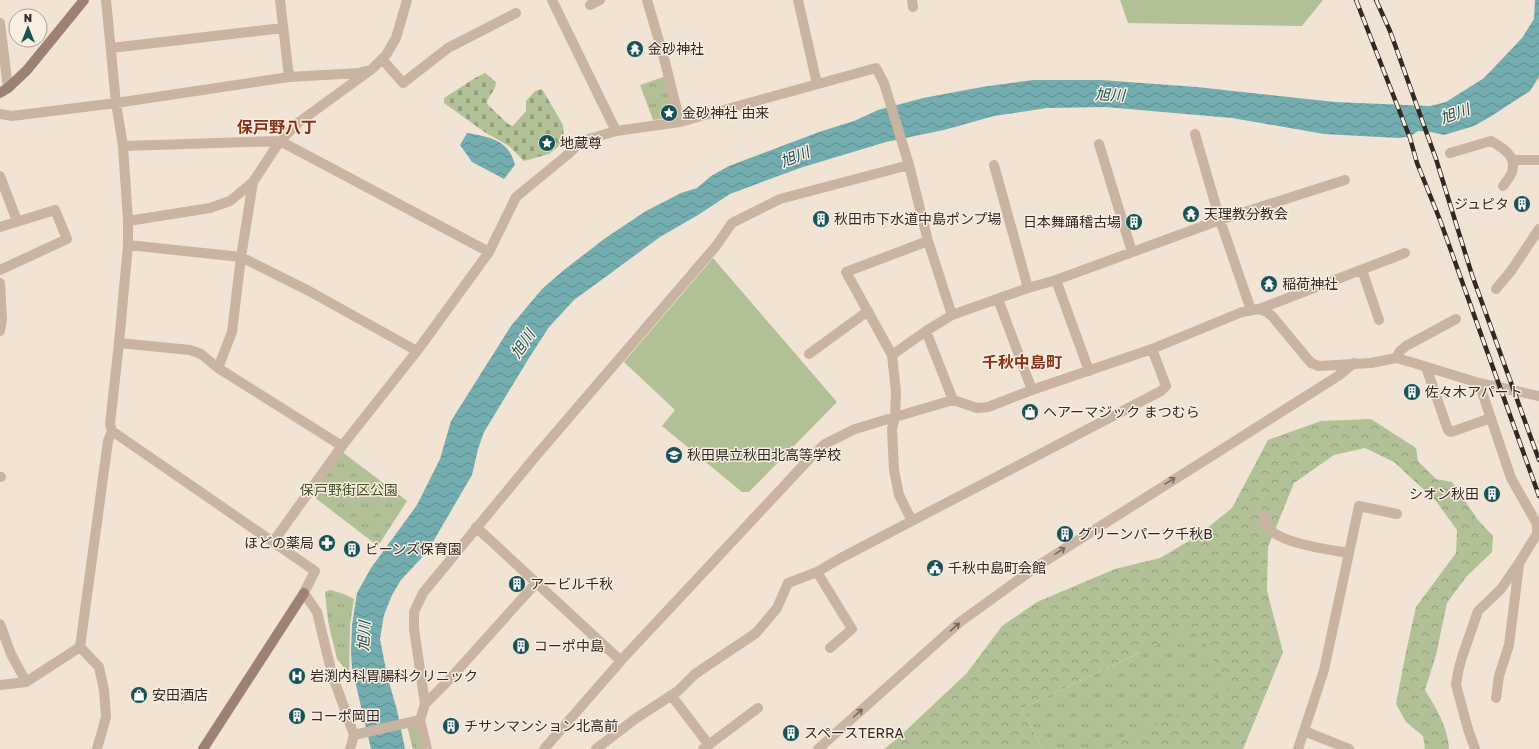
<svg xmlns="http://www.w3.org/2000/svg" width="1539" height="749" viewBox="0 0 1539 749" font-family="'Golos Text','Noto Sans JP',sans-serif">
<defs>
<pattern id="forest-crowns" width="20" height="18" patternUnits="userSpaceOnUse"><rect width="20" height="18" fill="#b2c095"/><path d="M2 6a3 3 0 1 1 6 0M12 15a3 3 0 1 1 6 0" fill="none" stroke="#919c79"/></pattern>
<pattern id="cemetery-stones" width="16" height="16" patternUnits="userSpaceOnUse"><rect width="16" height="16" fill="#b2c095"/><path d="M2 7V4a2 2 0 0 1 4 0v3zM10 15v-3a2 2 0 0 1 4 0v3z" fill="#919c79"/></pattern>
<pattern id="park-tufts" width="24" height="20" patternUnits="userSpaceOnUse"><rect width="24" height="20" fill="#b2c095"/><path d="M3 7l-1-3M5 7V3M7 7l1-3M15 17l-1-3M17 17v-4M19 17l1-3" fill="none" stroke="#919c79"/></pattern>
<pattern id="water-waves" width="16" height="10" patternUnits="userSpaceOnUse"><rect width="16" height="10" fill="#73adaf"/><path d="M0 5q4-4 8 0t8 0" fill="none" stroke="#5f8d8e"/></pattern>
</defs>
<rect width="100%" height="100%" fill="#f1e4d5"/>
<path fill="#b2c095" d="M1120,0H1323L1302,26L1128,23Z
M713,258L837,402L749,492H742L662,426L675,410L624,362Z"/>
<path fill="url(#forest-crowns)" d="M1371,419L1416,448L1418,461L1436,479L1452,482L1478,520L1493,536L1492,552L1466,577L1447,603L1436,655L1425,690C1436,708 1448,727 1449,749H1425L1423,736L1406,722L1396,704L1406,652L1416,607L1456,553L1457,530L1436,501L1394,462L1365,448L1334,455L1294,483L1268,547L1267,591L1283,652L1243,749H1106L1170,717L1139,653L1022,708L1042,749H884L899,737L967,673L1002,626L1037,602L1115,569L1160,558L1196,537L1232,508L1268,440L1321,421Z"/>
<path fill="url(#cemetery-stones)" d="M485,73L496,82C496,92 487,95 487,104L508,124L513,126L526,111V101L535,91L542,89L563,125L564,142L549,154L524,161L509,146L486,133L444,103V98L475,78Z"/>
<path fill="url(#park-tufts)" d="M666,76L676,113L673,117L653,120L640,85Z
M341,451L407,501L378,546L310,494Z
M330,590L344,594L354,599L350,625L349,673L337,659L328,621L325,592Z
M1197,626L1228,690L1106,749H1042L1022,708Z
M417,723L424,749H413L407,726Z"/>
<path fill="url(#water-waves)" d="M1535,0H1539V77L1530,91L1490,117L1474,126L1444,135L1431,132L1418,131L1411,136L1399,138L1324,134L1232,118L1105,107L1047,108L994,116L944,130L886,142L800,168L730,194L698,215L660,237L574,300L549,327L529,358L484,432L478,449L472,475L427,552L401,580L392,595L384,615L380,639L387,675L397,710L405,749H371L352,668L351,652L352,625L357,593L371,568L417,505L440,459L451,421L511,326L542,289L564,270L604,239L646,211L681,193L697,188L711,176L729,166L819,132L854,121L878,110L923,98L982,87L1033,80H1101L1197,87L1335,102L1430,106L1446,102L1484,78L1522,38L1534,19Z
M467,133C490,137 509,140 515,165L504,179L472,162L460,145Z"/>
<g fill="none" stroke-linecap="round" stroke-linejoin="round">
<path stroke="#c9b3a1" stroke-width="10" d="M106,0L116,103L123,146L128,221V245L119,343L110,424L112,431L315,571L304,593L317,612L332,674L354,735L420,720L427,749
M280,0L289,77
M552,0L616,131
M647,0L664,58L680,122
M798,0L817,84
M912,0L913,7
M590,5L600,0
M0,23L8,88
M111,48L283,28
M382,59L403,83L448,48L516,13
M0,114L12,116L116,103L289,77L359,73L366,71
M1195,134L1220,220L1251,310
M1099,144L1132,252
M123,146L280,141L489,252
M1450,153L1491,141C1503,148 1517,156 1512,172C1510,177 1506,182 1503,186
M1512,160H1539
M994,165L1028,288
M0,176L17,221
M128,221L210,208L230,201L253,182
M0,227L55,210L67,239L0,270
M128,245L241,257L309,291L417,351
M1362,270L1379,320
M1056,280L1089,371
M0,283L2,319L0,331
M1496,289L1511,271L1539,229
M998,299L1032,390
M1259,309L1405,253
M926,331L953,400
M119,343L190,350L201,354L218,368L342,446
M809,354L868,311
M892,355L846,272L928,241
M1396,358L1400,351L1406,346L1456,319
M1426,367L1448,430L1451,432L1491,418
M218,368L232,332L241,257L253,182L280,141L299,122L372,69L386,55L396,38L407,0
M0,477H1
M1265,516C1265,519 1265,523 1267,526C1276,543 1330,550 1349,553
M912,521L899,495L894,470L892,429L895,417L896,392L892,355L926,331L952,315L1028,288L1056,280L1220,220L1345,180
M476,527L621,661
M273,542L342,446L417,351L489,252L516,197L566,156L582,141L616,131L680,122L876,68L884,83L909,165L928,241L952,315
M817,572L852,629L830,648
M0,624L11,654L26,682
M0,685L26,682L80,647
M671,695L709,745
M1496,698L1499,676L1509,645L1519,565
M425,704L447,682L536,583
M420,720L425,704L414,629V612L423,593L535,457L716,246L732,223L780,199L909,165
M1304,731L1349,749
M97,749L106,717L104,690L99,667L80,647L108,441L112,431
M350,749L354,735
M544,749L626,655L812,456L825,444L855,429L895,417L953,400L977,408L988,407L1032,390L1152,349L1242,312L1259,309L1267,312L1272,316L1311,363L1319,366L1371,363L1396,358L1414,363L1479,383L1539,396
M596,749L635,719L678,691L695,674L756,633L777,608L788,583L817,572L839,559L1161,391L1166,386L1152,349
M703,749L758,708
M818,749L960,622L1039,565L1338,376L1354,363
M1298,749L1324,670L1359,506L1397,514
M1475,749L1468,729L1456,685L1458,672L1462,657L1478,611L1501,589L1519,563L1537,534V524L1511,478L1479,383"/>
<path stroke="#9d8273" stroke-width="10" d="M0,93L8,88L27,70L84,0
M203,749L304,593"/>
<g stroke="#332924" stroke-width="4.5">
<path id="rail" d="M1356,0L1410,138L1417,163L1440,220L1539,496
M1376,0L1390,31L1436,159L1472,275L1539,460"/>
</g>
<use href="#rail" stroke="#f9eee1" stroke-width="3" stroke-dasharray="9" stroke-linecap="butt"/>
</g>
<defs><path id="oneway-shaft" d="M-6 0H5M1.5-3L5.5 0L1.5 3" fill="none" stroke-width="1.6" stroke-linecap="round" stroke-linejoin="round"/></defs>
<g stroke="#76675c">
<use href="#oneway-shaft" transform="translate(1170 481) rotate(-32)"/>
<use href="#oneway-shaft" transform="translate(1060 551) rotate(-32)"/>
<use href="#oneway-shaft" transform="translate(955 627) rotate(-41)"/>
<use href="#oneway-shaft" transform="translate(858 713) rotate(-42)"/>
</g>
<defs>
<g id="temple-disc" transform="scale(0.9)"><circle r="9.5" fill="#195256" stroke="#f9eee1"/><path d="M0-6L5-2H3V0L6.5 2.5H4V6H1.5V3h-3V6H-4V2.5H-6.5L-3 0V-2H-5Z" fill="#fff"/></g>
<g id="sight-disc" transform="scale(0.9)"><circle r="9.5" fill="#195256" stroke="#f9eee1"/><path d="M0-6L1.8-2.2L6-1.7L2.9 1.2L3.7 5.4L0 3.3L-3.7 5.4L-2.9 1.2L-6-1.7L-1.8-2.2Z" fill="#fff"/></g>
<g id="building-disc" transform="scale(0.9)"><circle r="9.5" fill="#195256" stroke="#f9eee1"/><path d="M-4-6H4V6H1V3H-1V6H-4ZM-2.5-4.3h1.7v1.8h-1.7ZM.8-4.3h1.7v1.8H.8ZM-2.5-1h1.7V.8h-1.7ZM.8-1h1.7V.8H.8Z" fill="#fff"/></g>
<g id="shop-disc" transform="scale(0.9)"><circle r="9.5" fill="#195256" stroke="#f9eee1"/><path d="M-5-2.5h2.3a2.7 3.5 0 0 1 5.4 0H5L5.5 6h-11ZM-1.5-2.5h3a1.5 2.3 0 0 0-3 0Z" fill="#fff"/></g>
<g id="school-disc" transform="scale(0.9)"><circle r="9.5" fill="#195256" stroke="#f9eee1"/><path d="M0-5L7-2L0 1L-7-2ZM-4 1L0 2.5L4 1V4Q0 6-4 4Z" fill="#fff"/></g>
<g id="pharmacy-disc" transform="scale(0.9)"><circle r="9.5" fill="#195256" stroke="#f9eee1"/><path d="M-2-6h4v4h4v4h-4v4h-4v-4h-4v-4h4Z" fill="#fff"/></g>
<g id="civic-disc" transform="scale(0.9)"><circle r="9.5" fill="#195256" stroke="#f9eee1"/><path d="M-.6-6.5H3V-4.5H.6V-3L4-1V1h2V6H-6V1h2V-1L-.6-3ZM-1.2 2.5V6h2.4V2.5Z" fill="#fff"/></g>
<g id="hospital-disc" transform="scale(0.9)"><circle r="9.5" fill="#195256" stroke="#f9eee1"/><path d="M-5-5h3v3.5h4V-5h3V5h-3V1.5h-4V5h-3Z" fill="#fff"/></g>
</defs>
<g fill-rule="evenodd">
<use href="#temple-disc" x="635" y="49"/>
<use href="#sight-disc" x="669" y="113"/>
<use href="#sight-disc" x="547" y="143"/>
<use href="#building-disc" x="1522" y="204"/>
<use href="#temple-disc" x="1191" y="214"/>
<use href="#building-disc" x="821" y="219"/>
<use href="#building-disc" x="1134" y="222"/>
<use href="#temple-disc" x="1269" y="284"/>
<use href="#building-disc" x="1412" y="392"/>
<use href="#shop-disc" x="1030" y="412"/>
<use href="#school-disc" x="674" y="455"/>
<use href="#building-disc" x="1492" y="494"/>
<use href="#building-disc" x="1065" y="534"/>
<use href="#pharmacy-disc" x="327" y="543"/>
<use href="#building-disc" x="352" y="549"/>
<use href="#civic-disc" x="935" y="568"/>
<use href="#building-disc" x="517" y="584"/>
<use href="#building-disc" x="521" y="646"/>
<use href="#hospital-disc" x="297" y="676"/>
<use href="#shop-disc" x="139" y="695"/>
<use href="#building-disc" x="297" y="716"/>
<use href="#building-disc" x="451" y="726"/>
<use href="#building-disc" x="791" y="733"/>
</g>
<g text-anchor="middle" stroke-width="3" stroke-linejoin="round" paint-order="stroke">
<g font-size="14" fill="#332924" stroke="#f9eee1" text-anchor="start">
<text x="648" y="54">金砂神社</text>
<text x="682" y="118">金砂神社 由来</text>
<text x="560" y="148">地蔵尊</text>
<text x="1509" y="209" text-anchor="end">ジュピタ</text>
<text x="1204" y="219">天理教分教会</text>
<text x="834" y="224">秋田市下水道中島ポンプ場</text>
<text x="1121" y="227" text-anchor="end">日本舞踊稽古場</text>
<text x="1282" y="289">稲荷神社</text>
<text x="1425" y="397">佐々木アパート</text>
<text x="1043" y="417">ヘアーマジック まつむら</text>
<text x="687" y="460">秋田県立秋田北高等学校</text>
<text x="1479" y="499" text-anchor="end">シオン秋田</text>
<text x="1078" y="539">グリーンパーク千秋B</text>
<text x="314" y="548" text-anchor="end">ほどの薬局</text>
<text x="365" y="554">ビーンズ保育園</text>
<text x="948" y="573">千秋中島町会館</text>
<text x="530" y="589">アービル千秋</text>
<text x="534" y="651">コーポ中島</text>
<text x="310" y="681">岩渕内科胃腸科クリニック</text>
<text x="152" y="700">安田酒店</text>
<text x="310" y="721">コーポ岡田</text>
<text x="464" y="731">チサンマンション北高前</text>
<text x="804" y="738">スペースTERRA</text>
</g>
<g font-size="14" fill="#435227" stroke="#f9eee1">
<text x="349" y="495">保戸野街区公園</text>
</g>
<g font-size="15" font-style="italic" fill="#195256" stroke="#f9eee1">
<text transform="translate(1110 95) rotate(2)" y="5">旭川</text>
<text transform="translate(1455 114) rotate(-20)" y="5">旭川</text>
<text transform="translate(795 157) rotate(-22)" y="5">旭川</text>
<text transform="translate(523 344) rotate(-55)" y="5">旭川</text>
<text transform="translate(364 636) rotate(-87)" y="5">旭川</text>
</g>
<g font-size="16" font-weight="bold" fill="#85331b" stroke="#f9eee1">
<text x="277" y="133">保戸野八丁</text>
<text x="1022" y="368">千秋中島町</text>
</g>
</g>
<g transform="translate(28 28)"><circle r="19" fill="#f9eee1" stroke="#aa9f95"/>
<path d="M0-3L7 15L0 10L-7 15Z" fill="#195256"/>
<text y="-6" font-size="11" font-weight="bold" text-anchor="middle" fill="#332924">N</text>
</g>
</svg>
